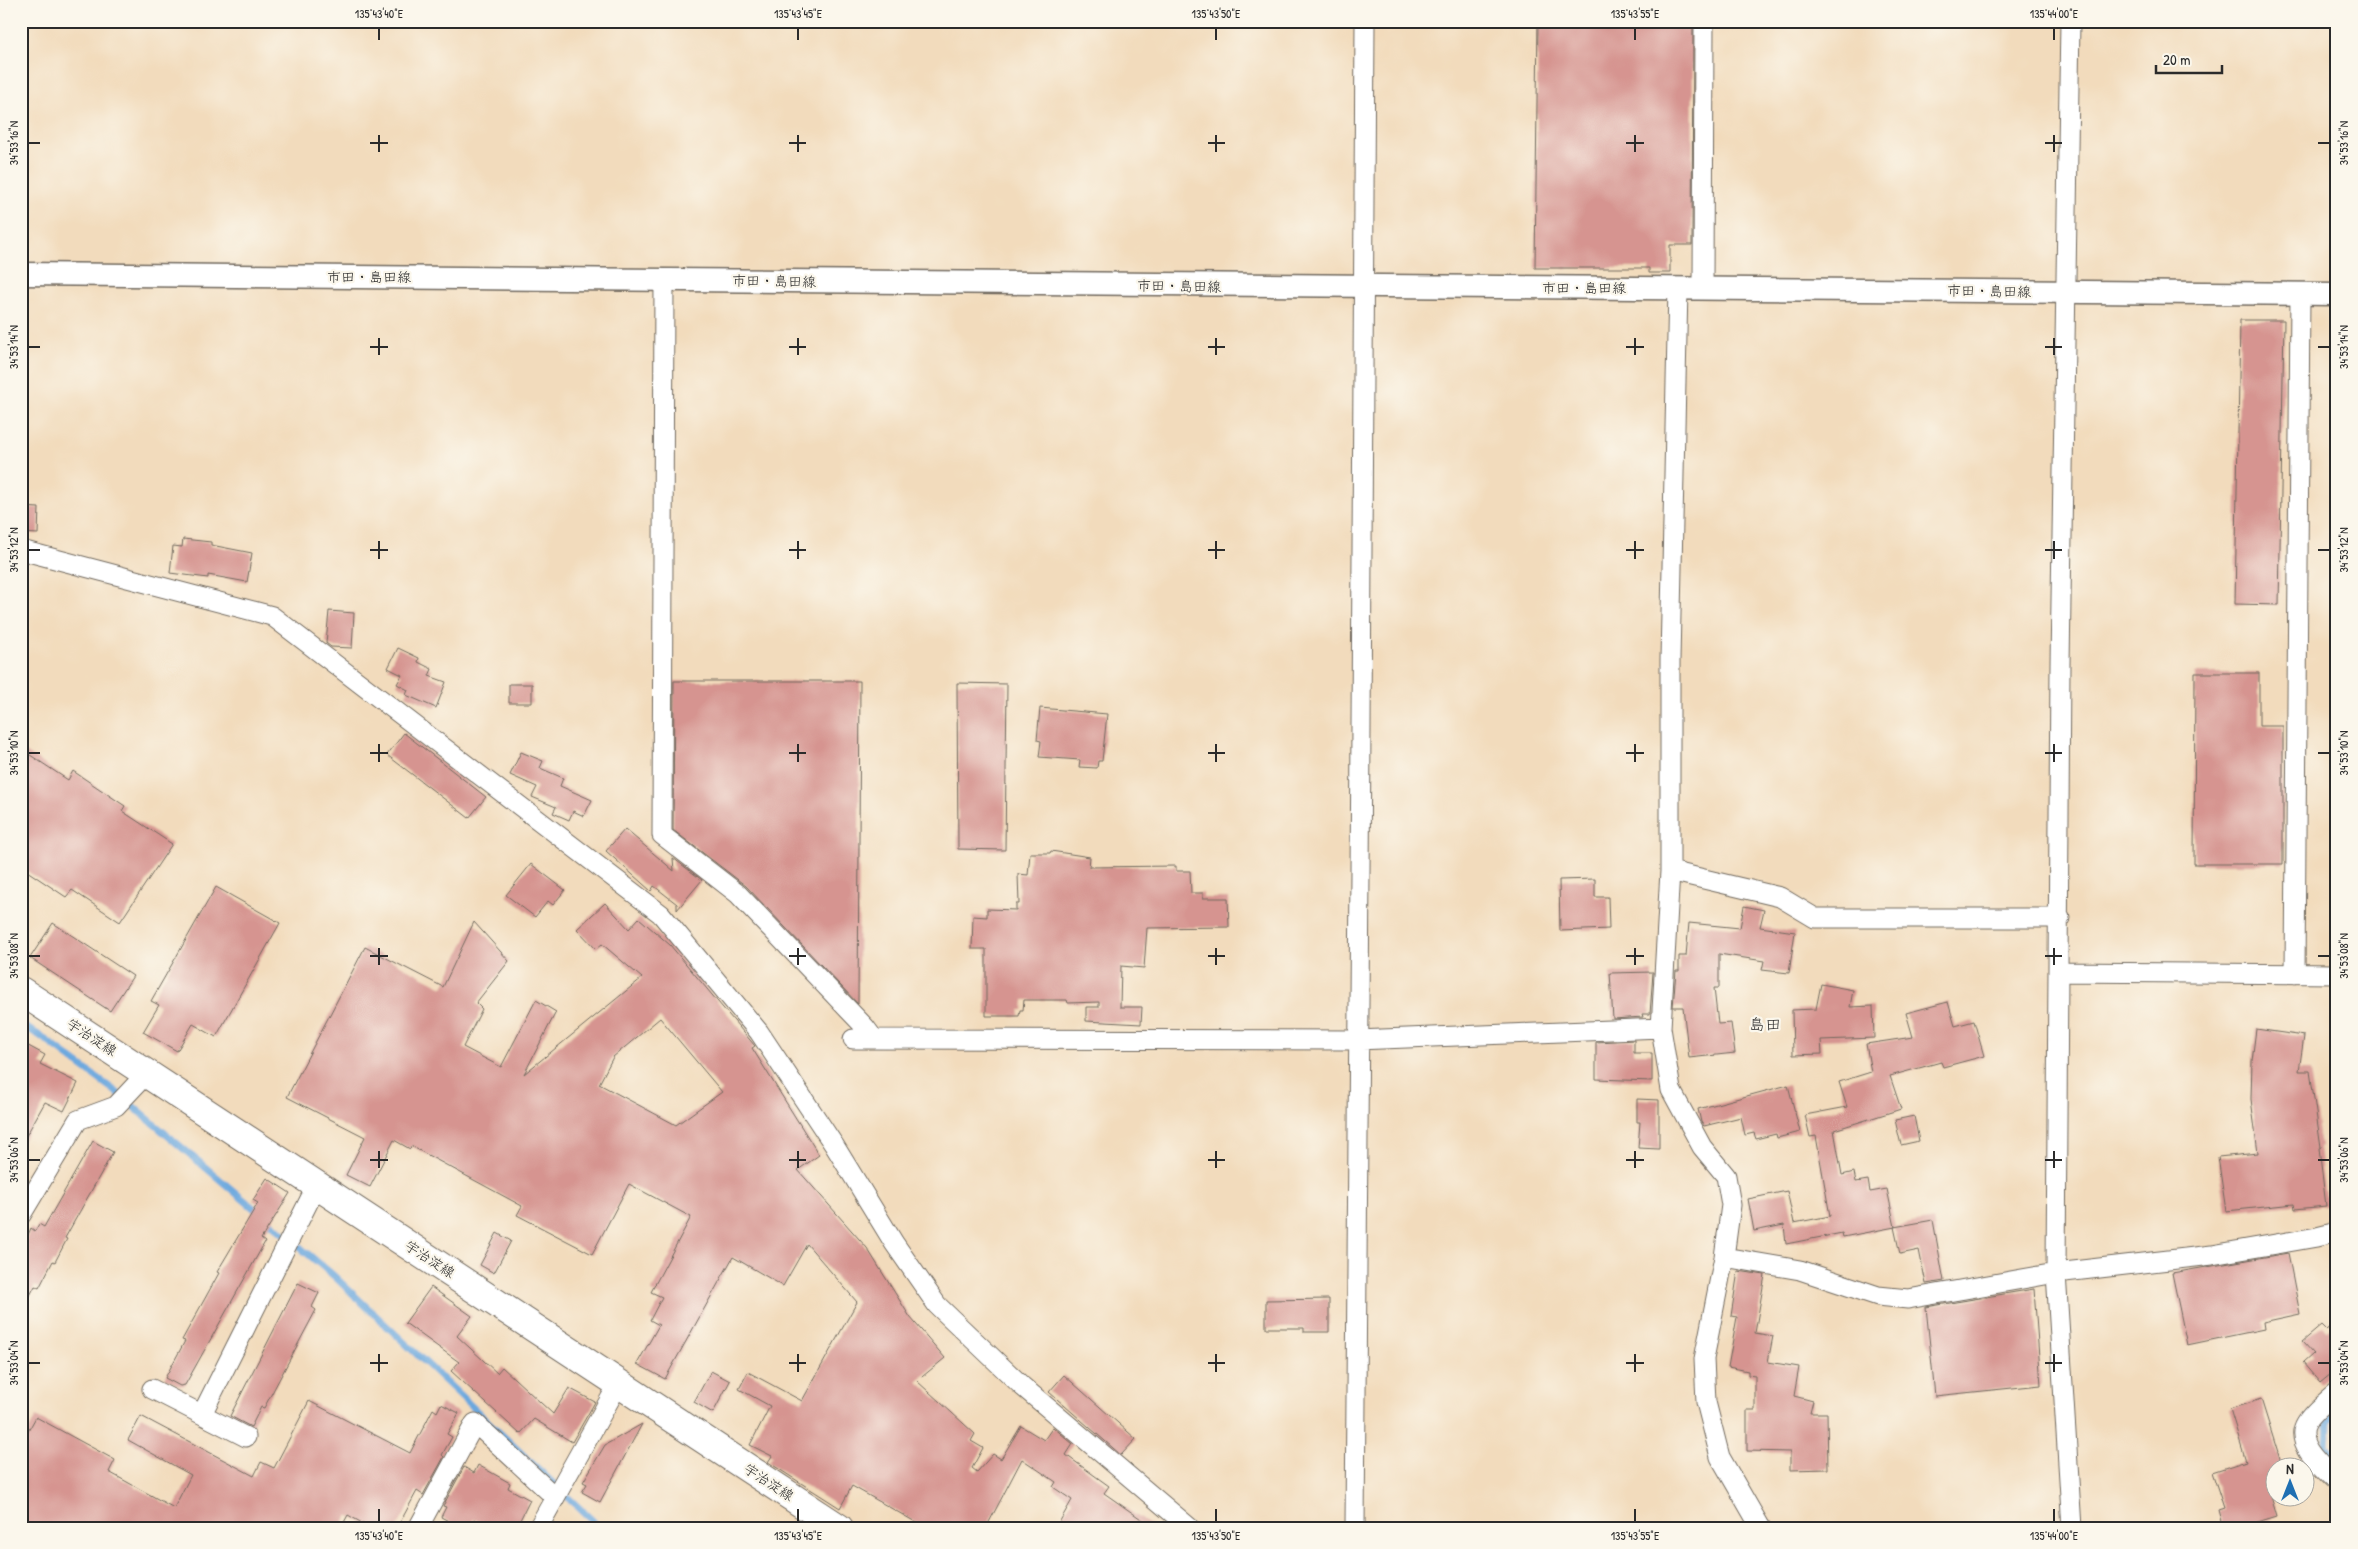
<svg xmlns="http://www.w3.org/2000/svg" width="2358" height="1549" viewBox="0 0 2358 1549" font-family="'Patrick Hand','Klee One',sans-serif">
<rect width="100%" height="100%" fill="#fbf7ec"/>
<filter id="ink" filterUnits="userSpaceOnUse"><feTurbulence type="fractalNoise" baseFrequency=".02" numOctaves="2"/><feDisplacementMap in="SourceGraphic" scale="10" xChannelSelector="R" yChannelSelector="G"/><feConvolveMatrix kernelMatrix="1 2 1 2 8 2 1 2 1" color-interpolation-filters="sRGB"/></filter>
<filter id="wash" filterUnits="userSpaceOnUse"><feTurbulence type="fractalNoise" baseFrequency=".0096" numOctaves="4" result="noise"/><feDisplacementMap in="SourceGraphic" scale="20" xChannelSelector="R" yChannelSelector="G"/><feGaussianBlur stdDeviation="1.12" result="paint"/><feColorMatrix in="noise" values="0 0 0 0 0 0 0 0 0 0 0 0 0 0 0 0 0 1.4 0 .05"/><feComposite in="paint" operator="in"/></filter>
<g filter="url(#wash)">
<rect width="100%" height="100%" fill="#f2dbbc"/>
<g fill="none" stroke-linecap="round" stroke-linejoin="round">
<path stroke="#6ca8de" stroke-width="7" d="M21,1025L39,1035L115,1091L334,1276L593,1521L597,1528
M2337,1414L2328,1423L2327,1446L2337,1456"/>
</g>
<g id="blocks">
<path fill="#d69490" fill-rule="evenodd" d="M1538,21H1693L1692,245H1670V273H1649V268H1535Z
M2240,320H2284L2279,605L2235,604Z
M21,507L39,508L38,534L21,533Z
M183,539L211,542V545L252,553L247,582L208,575V578L170,573L173,546L182,547Z
M329,611L354,613L352,648L331,647L326,643Z
M398,648L419,658L418,662L432,669L429,676L446,682L436,708L406,695L408,690L397,684L402,675L388,668Z
M2195,673H2259V726H2283V864H2194Z
M674,681H860L858,1004L746,886L673,830Z
M957,683L1007,684L1005,850L958,849Z
M509,684H532V703H509Z
M1040,708L1107,714L1102,761H1098L1097,768L1079,767L1080,760L1039,757L1041,741L1037,740Z
M404,733L486,797L469,818L387,755Z
M21,749L68,780L73,771L125,806L122,811L172,844L120,922L72,890L66,897L21,867Z
M521,752L543,761L540,768L563,778L560,786L592,800L584,816L573,811L569,820L553,813L556,807L532,797L537,787L510,775Z
M625,829L674,871L673,858L702,880L677,910V904L654,886L651,891L606,851Z
M1051,851L1090,857L1089,867L1176,866V871H1190L1191,893H1203V898H1228L1229,927L1147,928L1144,968L1121,966L1120,1007H1142L1141,1024L1086,1021V1007H1099V1002L1068,1003L1067,1000H1024L1023,1010H1020L1019,1016H986V949H972L973,916L987,917V909L1016,910V904H1019L1018,874L1028,875L1030,853H1050Z
M531,864L565,890L553,905L548,901L535,917L506,895Z
M1595,879V897H1608L1609,929L1560,931L1559,880Z
M216,887L280,923L216,1037L193,1024L177,1051L143,1032L159,1005L151,1001Z
M605,903L629,929L639,918L670,945L755,1046L752,1048L819,1155L798,1170L867,1248L910,1317L945,1358L917,1381L975,1434L971,1441L983,1448L972,1468L977,1472L993,1454L1001,1459L1021,1426L1044,1440L1053,1427L1073,1444L1066,1455L1109,1486L1104,1493L1154,1528H1056L1072,1500L1053,1487L1056,1482L1022,1459L986,1528H926L852,1486L840,1508L768,1462L772,1456L750,1445L770,1406L739,1389L748,1372L802,1401L857,1302L807,1244L783,1286L733,1257L665,1379L637,1364L659,1325L650,1320L662,1297L651,1292L691,1217L629,1184L592,1254L517,1215L522,1206L411,1146L410,1149L394,1140L370,1187L346,1175L365,1137L287,1097L365,947L443,987L474,922L509,961L476,1003L482,1009L463,1047L501,1067L536,1000L556,1012L524,1074L642,978L602,944L596,949L577,929ZM660,1018L722,1092L676,1125L599,1084L613,1057Z
M1744,906L1764,910L1760,927L1795,932L1789,973L1762,970L1764,961L1719,954V988H1714L1718,1024L1731,1023L1735,1053L1689,1058L1683,1007H1673L1676,971H1679V956H1686L1689,923L1740,928Z
M53,923L133,976L110,1011L30,958Z
M1653,972L1650,1014H1642L1643,1017L1613,1019L1610,973Z
M1821,984L1853,990L1850,1007L1873,1006L1874,1038L1821,1040L1822,1054L1793,1055L1792,1010L1816,1009Z
M1948,1002L1955,1026L1974,1021L1984,1056L1943,1067L1941,1062L1890,1076L1901,1109L1834,1130L1842,1175L1854,1172L1856,1182L1868,1180L1870,1192L1887,1189L1895,1227L1843,1237L1842,1233L1786,1244L1784,1225L1754,1231L1748,1199L1787,1191L1794,1223L1830,1216L1816,1136L1810,1137L1805,1115L1847,1107L1839,1082L1871,1072L1866,1044L1913,1037L1906,1013Z
M2256,1029L2304,1036L2299,1071H2310L2321,1147L2319,1148L2326,1206L2295,1209L2294,1204L2226,1211L2218,1157L2258,1153L2251,1099L2252,1061Z
M1634,1040V1053H1652V1081L1596,1079V1042Z
M21,1042L45,1055L40,1064L78,1083L64,1111L45,1102L21,1145Z
M1788,1085L1800,1132L1777,1138L1776,1134L1756,1139L1754,1133L1745,1135L1741,1117L1704,1126L1701,1122L1698,1109Z
M1637,1099L1659,1100V1149L1638,1148L1640,1122H1637Z
M1914,1116L1919,1141L1901,1145L1895,1120Z
M93,1141L113,1152L65,1238L67,1239L55,1262L53,1261L39,1288L35,1286L21,1312L22,1248L31,1228L35,1231L39,1224L44,1227Z
M267,1178L290,1193L261,1239L265,1242L185,1385L180,1386L165,1378L185,1341L182,1340L219,1273L217,1272L258,1203L253,1200Z
M1933,1220L1944,1281L1926,1284L1919,1250L1900,1254L1894,1227Z
M497,1233L511,1241L494,1273L480,1265Z
M2288,1253L2300,1314L2263,1322L2264,1329L2187,1345L2172,1273Z
M1738,1271L1765,1275L1755,1333L1773,1336L1768,1362L1799,1367L1794,1396L1813,1401L1810,1413H1827L1828,1469L1790,1470V1452L1747,1451V1410H1755V1376L1748,1375V1371L1728,1367L1737,1317L1731,1316Z
M298,1283L319,1293L312,1307L316,1310L264,1408L261,1407L251,1427L230,1416Z
M431,1287L472,1316L457,1336L497,1373L502,1367L553,1414L569,1388L595,1402L572,1442L534,1419L520,1434L451,1371L459,1362L405,1323Z
M2034,1289L2041,1385L1935,1396L1926,1307Z
M1329,1299V1332H1304V1328H1266V1300Z
M2337,1322V1369L2320,1383L2303,1363L2313,1354L2302,1342L2322,1325L2327,1330Z
M711,1371L730,1381L713,1413L694,1402Z
M1064,1375L1136,1439L1121,1455L1049,1392Z
M2261,1399L2282,1466H2276V1490L2270,1492L2277,1516L2238,1528H2223L2218,1510L2224,1508L2212,1472L2246,1461L2230,1409Z
M309,1401L410,1453L433,1409L437,1412L441,1404L459,1413L447,1434L452,1437L442,1455L444,1457L423,1495L417,1491L397,1528H371L348,1515L341,1528H21V1444L36,1417L115,1460L109,1472L174,1508L191,1475L128,1440L141,1416L254,1476L261,1462L274,1468Z
M642,1424L600,1502L582,1492L587,1484L583,1482L605,1445Z
M478,1465L510,1483L508,1488L530,1500L516,1528H490L474,1519L469,1528H450L452,1523L441,1517L446,1507L443,1506L464,1467L474,1473Z"/>
</g>
</g>
<g filter="url(#ink)">
<use href="#blocks" fill-opacity="0" stroke="#71695e" stroke-width="1"/>
<g fill="none" stroke-linecap="round" stroke-linejoin="round">
<g stroke="#71695e" stroke-width="21">
<path id="minor" d="M2070,21L2060,664L2056,1273L2072,1528
M664,279L662,835L738,894L865,1027L874,1039
M1678,288L1670,660V871L1661,1028L1671,1090L1702,1147L1726,1176L1731,1205L1724,1257L1704,1359L1706,1402L1720,1457L1761,1528
M1703,288L1704,21
M21,550L272,616L661,914L759,1032L834,1145L894,1243L937,1305L1022,1386L1190,1528
M1670,871L1780,897L1815,918H2060
M2059,972L2337,974
M2295,974L2300,294
M853,1039L1357,1040L1661,1028
M21,1215L78,1120L116,1106L147,1073
M1724,1257L1800,1270L1878,1296L1908,1299L2056,1273L2212,1255L2317,1237L2337,1232
M152,1389L246,1437
M2337,1392C2327,1401 2313,1411 2306,1423C2293,1444 2324,1468 2337,1481
M202,1414L317,1185
M418,1528L475,1423L555,1497
M538,1528L619,1383
M1355,1528C1357,1026 1365,523 1365,21"/>
</g>
<g stroke="#71695e" stroke-width="25">
<path id="tertiary" d="M21,274C793,281 1565,289 2337,294"/>
</g>
<g stroke="#71695e" stroke-width="30">
<path id="primary" d="M21,991L839,1528"/>
</g>
<use href="#minor" stroke="#fff" stroke-width="19"/>
<use href="#tertiary" stroke="#fff" stroke-width="22"/>
<use href="#primary" stroke="#fff" stroke-width="28"/>
</g>
</g>
<path fill="none" stroke="#2b2b2b" stroke-width="2" d="M379,28V40M798,28V40M1216,28V40M1635,28V40M2054,28V40M379,135V152M798,135V152M1216,135V152M1635,135V152M2054,135V152M28,143H40M370,143H388M789,143H806M1208,143H1225M1626,143H1644M2045,143H2062M2318,143H2330M379,338V355M798,338V355M1216,338V355M1635,338V355M2054,338V355M28,347H40M370,347H388M789,347H806M1208,347H1225M1626,347H1644M2045,347H2062M2318,347H2330M379,541V559M798,541V559M1216,541V559M1635,541V559M2054,541V559M28,550H40M370,550H388M789,550H806M1208,550H1225M1626,550H1644M2045,550H2062M2318,550H2330M379,744V762M798,744V762M1216,744V762M1635,744V762M2054,744V762M28,753H40M370,753H388M789,753H806M1208,753H1225M1626,753H1644M2045,753H2062M2318,753H2330M379,948V965M798,948V965M1216,948V965M1635,948V965M2054,948V965M28,956H40M370,956H388M789,956H806M1208,956H1225M1626,956H1644M2045,956H2062M2318,956H2330M379,1151V1168M798,1151V1168M1216,1151V1168M1635,1151V1168M2054,1151V1168M28,1160H40M370,1160H388M789,1160H806M1208,1160H1225M1626,1160H1644M2045,1160H2062M2318,1160H2330M379,1354V1372M798,1354V1372M1216,1354V1372M1635,1354V1372M2054,1354V1372M28,1363H40M370,1363H388M789,1363H806M1208,1363H1225M1626,1363H1644M2045,1363H2062M2318,1363H2330M379,1509V1522M798,1509V1522M1216,1509V1522M1635,1509V1522M2054,1509V1522"/>
<g text-anchor="middle" stroke-width="4.5" stroke-linejoin="round" paint-order="stroke">
<g font-size="14" fill="#2b2b2b" stroke="#fbf7ec">
<text x="369" y="282">市田・島田線</text>
<text transform="translate(774 281) rotate(1)" y="5">市田・島田線</text>
<text transform="translate(1179 286) rotate(1)" y="5">市田・島田線</text>
<text x="1584" y="293">市田・島田線</text>
<text transform="translate(1989 291) rotate(1)" y="5">市田・島田線</text>
<text transform="translate(92 1037) rotate(33)" y="5">宇治淀線</text>
<text transform="translate(430 1259) rotate(33)" y="5">宇治淀線</text>
<text transform="translate(769 1482) rotate(33)" y="5">宇治淀線</text>
</g>
<g font-size="16" fill="#2b2b2b" stroke="#fbf7ec">
<text x="1765" y="1030">島田</text>
</g>
</g>
<rect width="2358" height="1549" fill="none" stroke="#fbf7ec" stroke-width="55"/>
<g transform="translate(2290 1482)"><circle r="24" fill="#fbf7ec" stroke="#a8a59f"/>
<path d="M0-4L9 19L0 12L-9 19Z" fill="#1f6fb2"/>
<text y="-8" font-size="14" font-weight="bold" text-anchor="middle" fill="#2b2b2b">N</text>
</g>
<path d="M2156 65v8h66v-8" fill="none" stroke="#2b2b2b" stroke-width="2.5"/>
<text x="2163" y="65" font-size="15" fill="#2b2b2b" stroke="#fbf7ec" stroke-width="4" paint-order="stroke">20 m</text>
<rect x="28" y="28" width="2302" height="1494" fill="none" stroke="#2b2b2b" stroke-width="2"/>
<g font-size="12" text-anchor="middle" fill="#2b2b2b">
<text x="379" y="18">135°43'40"E</text>
<text x="798" y="18">135°43'45"E</text>
<text x="1216" y="18">135°43'50"E</text>
<text x="1635" y="18">135°43'55"E</text>
<text x="2054" y="18">135°44'00"E</text>
<text transform="translate(14 143) rotate(-90)" y="4">34°53'16"N</text>
<text transform="translate(2344 143) rotate(-90)" y="4">34°53'16"N</text>
<text transform="translate(14 347) rotate(-90)" y="4">34°53'14"N</text>
<text transform="translate(2344 347) rotate(-90)" y="4">34°53'14"N</text>
<text transform="translate(14 550) rotate(-90)" y="4">34°53'12"N</text>
<text transform="translate(2344 550) rotate(-90)" y="4">34°53'12"N</text>
<text transform="translate(14 753) rotate(-90)" y="4">34°53'10"N</text>
<text transform="translate(2344 753) rotate(-90)" y="4">34°53'10"N</text>
<text transform="translate(14 956) rotate(-90)" y="4">34°53'08"N</text>
<text transform="translate(2344 956) rotate(-90)" y="4">34°53'08"N</text>
<text transform="translate(14 1160) rotate(-90)" y="4">34°53'06"N</text>
<text transform="translate(2344 1160) rotate(-90)" y="4">34°53'06"N</text>
<text transform="translate(14 1363) rotate(-90)" y="4">34°53'04"N</text>
<text transform="translate(2344 1363) rotate(-90)" y="4">34°53'04"N</text>
<text x="379" y="1540">135°43'40"E</text>
<text x="798" y="1540">135°43'45"E</text>
<text x="1216" y="1540">135°43'50"E</text>
<text x="1635" y="1540">135°43'55"E</text>
<text x="2054" y="1540">135°44'00"E</text>
</g>
</svg>
